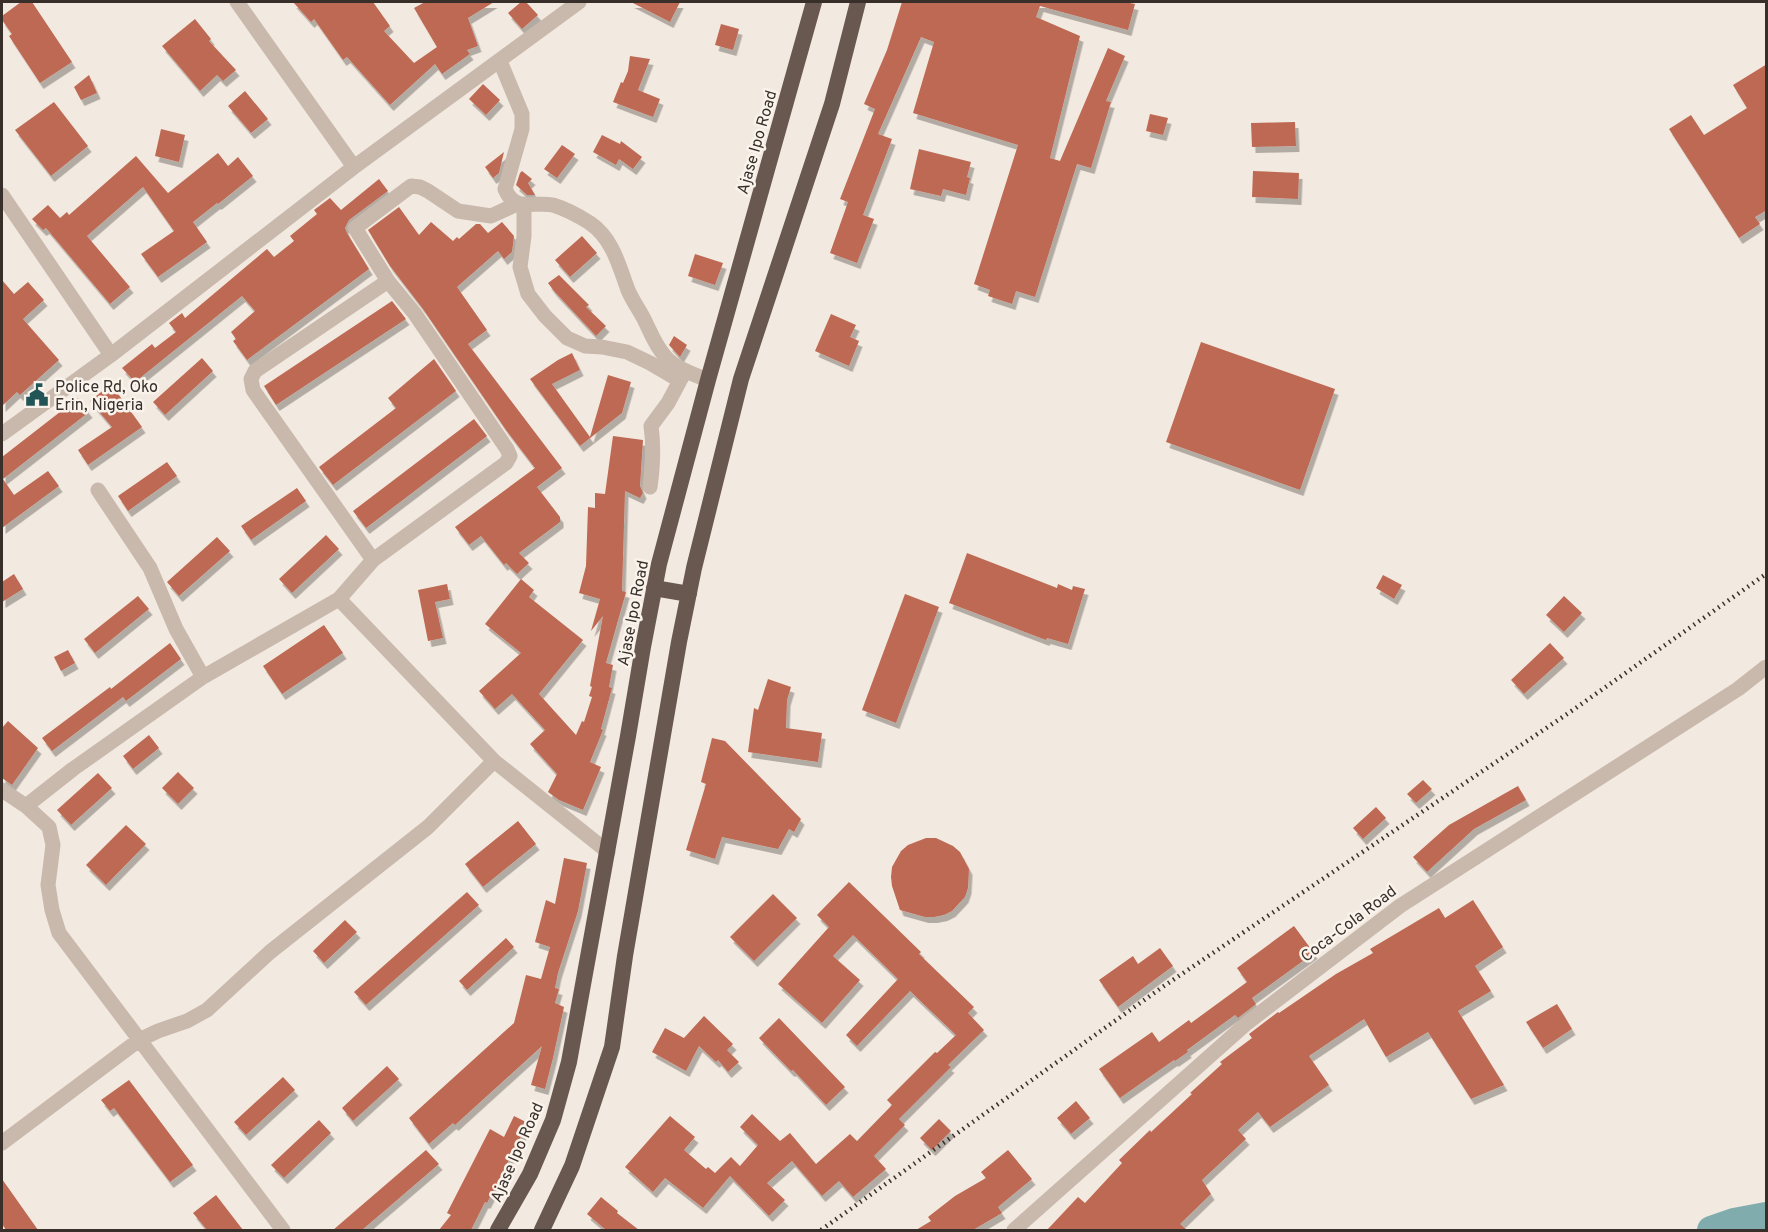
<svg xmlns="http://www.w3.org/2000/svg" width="1768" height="1232" viewBox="0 0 1768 1232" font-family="Overpass,sans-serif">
<defs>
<filter id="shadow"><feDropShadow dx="3.5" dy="6" stdDeviation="0" flood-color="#0004"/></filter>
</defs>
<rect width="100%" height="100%" fill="#f2e9e0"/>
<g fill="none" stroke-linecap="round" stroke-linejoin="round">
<path stroke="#81acad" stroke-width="28" d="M1711,1230L1734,1222L1766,1216"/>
</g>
<path fill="#be6952" filter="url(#shadow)" d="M21,2H32L72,62L40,83L9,36L12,34L2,20V16Z
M293,2H373L390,26L384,31L414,63L437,47L414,8L425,2H494L468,18L478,46L467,50L470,54L442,74L435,64L390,105L347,57L343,60L314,19L311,22Z
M521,2H526L538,15L522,29L508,13Z
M631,2H680L670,22Z
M902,2H1125L1135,4L1128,30L1040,6L1036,17L1080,36L1050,158L1060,161L1108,48L1125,56L1106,101L1111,102L1091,168L1077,164L1035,297L1016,291L1012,304L988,296L990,290L974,284L1018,145L913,113L934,42L921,37L878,134L892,139L863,215L874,219L857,263L830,253L848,202L840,199L875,109L864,104L887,50Z
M195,19L211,39L209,41L236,70L223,81L217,75L200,91L162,46Z
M721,24L739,29L733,50L715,45Z
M630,56L650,59L638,90L660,99L653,117L613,102L621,82L623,83L628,71Z
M1767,64V210L1755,217L1760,224L1739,238L1669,129L1691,115L1704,135L1747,108L1733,85Z
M89,75L97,93L81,100L74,87Z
M483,84L500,100L486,115L469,99Z
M245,91L268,119L251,133L228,106Z
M54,102L88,146L51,176L15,130Z
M1150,114L1168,118L1163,135L1146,131Z
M1295,122L1296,146L1252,147L1251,123Z
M161,129L185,135L179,162L155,156Z
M602,135L620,144L621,141L642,157L633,169L619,159L616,165L593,152Z
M562,145L575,154L557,178L544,169Z
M919,149L971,162L967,177L970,178L966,195L943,189L941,196L910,189Z
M504,152L499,173L493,178L485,167Z
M218,153L228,166L238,157L253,176L218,204L217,203L193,222L207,242L158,277L141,254L174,231L143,187L87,236L130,287L110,304L46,228L43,230L32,219L48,205L60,218L67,212L69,215L136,156L168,193Z
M522,171L532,179L528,183L535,195H527L516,185L520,173Z
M1253,171L1299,173L1298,199L1252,197Z
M379,179L388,191L349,220L345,228L347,233L369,269L247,360L233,341L236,339L231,332L255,311L242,296L135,382L122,368L152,344L155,348L176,332L169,323L182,313L185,318L267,249L274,257L294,241L290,236L317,214L314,210L330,198L341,210Z
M399,207L419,235L431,222L453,241L457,237L459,239L476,224H480L488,233L502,222L514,236L512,252L504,259L498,251L457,287L487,330L468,344L562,468L537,487L560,517V522L519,553L529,563L517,574L506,563L504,565L481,536L469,545L455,527L535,468L506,430L423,309L390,266L368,230Z
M582,236L597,253L570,277L555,260Z
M695,254L723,263L715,285L688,276Z
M559,275L589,305L586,307L606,326L596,336L554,291L548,283Z
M2,280L14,294L28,282L44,300L23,319L59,360L20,395L17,392L2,406Z
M392,301L406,319L276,405L264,386Z
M831,314L856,325L850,337L859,341L849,366L815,351Z
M674,336L687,345L680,357L669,345Z
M1201,342L1335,389L1300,490L1166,442Z
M572,353L580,370L552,384L590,437L608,375L631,382L622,413L580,446L530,379L558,360Z
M202,358L213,371L165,415L153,402Z
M434,359L456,391L333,485L319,467L396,408L388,398Z
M111,384L142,427L88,465L78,450L112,427L90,401Z
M78,398L89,412L3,479L14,495L48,471L59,486L2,528V457Z
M474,419L487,436L366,528L353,511Z
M613,436L643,440L640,486L643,493L640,498L625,491L622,591L626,592L606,663L613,665L609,687L612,688L601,729L603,730L590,762L601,767L583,810L559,800L548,792L557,774L530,744L545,730L512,694L495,709L479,691L521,653L485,624L521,579L534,590L529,597L583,640L539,694L576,735L582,721L584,722L592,697L589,696L592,687L590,686L603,616L591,631L600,599L579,593L586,566L588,507L595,508V493L605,494Z
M167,462L177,476L128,511L118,496Z
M297,488L306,501L251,540L241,526Z
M326,535L339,549L292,593L279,579Z
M217,537L230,551L179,596L167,582Z
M967,553L1057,588L1058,584L1072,590L1073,586L1085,589L1068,644L1047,638L1046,640L949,603Z
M14,574L23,589L2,602V582Z
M1383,575L1402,585L1394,599L1376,588Z
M447,584L450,599L435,602L443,638L428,641L418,590Z
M905,594L939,607L896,723L862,710Z
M138,596L149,609L95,653L84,639Z
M1564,596L1582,613L1564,632L1546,615Z
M324,625L343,653L282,694L263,666Z
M170,643L181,659L126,701L123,697L52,751L42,738L110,687L111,689Z
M1550,643L1564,658L1524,694L1511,680Z
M68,650L75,663L61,671L54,657Z
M768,679L791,687L787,700L786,728L822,733L818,762L748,752L754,708L758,710Z
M8,721L38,748L12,785L2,778V728Z
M149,735L159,748L133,769L123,756Z
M712,738L725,741L801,819L794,832L789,829L778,849L722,837L715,859L686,850L706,784L701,782Z
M178,772L194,788L178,804L162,788Z
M98,773L112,788L71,825L57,810Z
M1423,780L1432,789L1416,803L1407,794Z
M1518,786L1526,800L1474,829L1427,872L1413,857L1449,825Z
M1376,807L1386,818L1363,839L1353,828Z
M518,821L536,844L483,887L465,864Z
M126,825L146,844L106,885L86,865Z
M926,838H936L953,846L960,852L969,869L968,888L965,897L952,911L944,915L934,917H925L900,910L892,886L891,877L892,867L901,851L908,845Z
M564,858L587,863L578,911L558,973L555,988L559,989L555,1003L564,1007L553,1058L545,1089L531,1085L542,1046L455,1125L453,1123L429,1144L409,1118L514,1023L526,975L541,979L550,947L535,942L546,900L555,904Z
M849,882L921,952L919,954L974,1007L968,1013L984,1030L948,1065L951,1067L899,1119L905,1125L874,1156L886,1169L853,1197L839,1181L822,1196L792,1161L767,1183L785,1200L769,1216L730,1176L703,1208L665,1178L653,1192L625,1167L670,1116L695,1137L684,1150L706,1169L708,1167L715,1173L731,1157L740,1166L758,1145L740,1127L752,1114L780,1141L790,1133L816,1164L850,1134L857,1141L892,1105L887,1100L935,1052L937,1053L956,1035L910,991L857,1046L846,1035L898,979L853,935L833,956L860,980L822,1023L778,984L829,927L817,915Z
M467,892L479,905L366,1005L354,992Z
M773,894L797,918L754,961L730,937Z
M1473,900L1503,947L1475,966L1491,991L1458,1011L1504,1085L1471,1099L1428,1032L1386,1057L1364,1019L1309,1056L1329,1085L1270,1127L1258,1112L1238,1130L1246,1139L1202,1180L1211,1194L1180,1224L1187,1230H1047L1078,1197L1085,1203L1122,1163L1119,1160L1150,1130L1151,1132L1192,1094L1190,1093L1222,1064L1220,1062L1252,1038L1249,1034L1253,1031L1278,1012L1279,1013L1336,974L1373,953L1370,949L1439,908L1445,918Z
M345,920L357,932L324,963L313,951Z
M1294,926L1314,953L1252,998L1256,1004L1238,1018L1235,1015L1187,1050L1188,1052L1175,1061L1174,1060L1120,1098L1099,1069L1152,1032L1159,1042L1189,1020L1191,1023L1247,982L1237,968Z
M506,938L514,947L467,990L459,981Z
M1160,948L1173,966L1118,1007L1099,980L1133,956L1138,964Z
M1557,1004L1572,1029L1543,1048L1526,1022Z
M704,1016L733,1044L727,1050L739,1062L728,1072L718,1060L716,1062L699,1046L686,1071L652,1052L665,1028L684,1038Z
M779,1018L845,1087L826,1105L793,1070L791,1071L759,1038Z
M387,1066L399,1079L353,1121L342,1108Z
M283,1077L295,1090L246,1135L234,1122Z
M129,1080L193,1165L170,1182L114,1108L110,1111L101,1100Z
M1076,1101L1090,1118L1071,1134L1057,1118Z
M514,1116L528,1123L487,1203L485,1202L471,1230H439L451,1215L447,1213L490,1129L504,1137Z
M939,1119L951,1131L932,1150L920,1138Z
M319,1120L331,1133L284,1178L271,1165Z
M426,1150L439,1164L362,1230H333Z
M1008,1150L1032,1179L998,1207L1002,1213L973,1230H916L931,1221L928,1217L955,1196L986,1178L981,1172Z
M2,1179L38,1230H6L2,1224Z
M216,1195L243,1230H207L193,1213Z
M601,1197L618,1211L617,1213L639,1230H606L587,1214Z"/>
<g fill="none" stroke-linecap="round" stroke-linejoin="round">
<path stroke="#c9b9ac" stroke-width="15" d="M237,2L354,167
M500,61L522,114V129L505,189C515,213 533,201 553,205C566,209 579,216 590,223C613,239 619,266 628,290C632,300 639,309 644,319C650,331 655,345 664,355C674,368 693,374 708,380
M2,195L111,355
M524,204V236L520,267L528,294L545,316L567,338L585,346L602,347L627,352L650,363L679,380
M2,434L111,355L354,167L579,2
M650,487C653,466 654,447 651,426L668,403L684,373
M98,490L150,568L176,629L203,677
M373,560L253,390L251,379L255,371L388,281
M339,599L494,761L608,852
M2,790L26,806
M2,1143L139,1040L158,1031L187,1021L207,1010L270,952L428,827L494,761
M283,1230L59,933L52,910L48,885L53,845L49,827L26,806L73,769L203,677L339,599L373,560L506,463L510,456L507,449L415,314L388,281L355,228L411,186L420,187L428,191L458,211L491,216L517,204"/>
<path stroke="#c9b9ac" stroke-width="15" d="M1014,1230L1247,1023L1400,906L1738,689L1766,667"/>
<path stroke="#685850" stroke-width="16" d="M654,588L689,594
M498,1230L530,1174L553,1120L569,1062L628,736L643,647L659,564L708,380L814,2
M542,1230L572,1166L612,1047L625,956L679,642L694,568L741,379L832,104L858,2"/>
<path stroke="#382f2b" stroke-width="4.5" stroke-dasharray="1.5 4.5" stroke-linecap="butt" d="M821,1230L1164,986L1573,710L1766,574"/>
</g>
<defs>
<g id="civic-bare" transform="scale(1.8)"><path d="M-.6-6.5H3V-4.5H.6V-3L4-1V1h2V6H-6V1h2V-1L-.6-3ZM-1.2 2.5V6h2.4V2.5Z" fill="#235557" stroke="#f9f3ec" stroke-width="2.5" paint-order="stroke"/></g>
</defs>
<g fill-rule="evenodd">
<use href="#civic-bare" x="37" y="395"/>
</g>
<g text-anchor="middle" stroke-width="5" stroke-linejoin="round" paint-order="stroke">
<g font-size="16" fill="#382f2b" stroke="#f9f3ec">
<text transform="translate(756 142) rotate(-74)" y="6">Ajase Ipo Road</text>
<text transform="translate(632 613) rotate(-79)" y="6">Ajase Ipo Road</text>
<text transform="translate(1348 923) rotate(-37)" y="6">Coca-Cola Road</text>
<text transform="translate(516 1152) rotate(-66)" y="6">Ajase Ipo Road</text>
</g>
<g font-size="16" fill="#382f2b" stroke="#f9f3ec" text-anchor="start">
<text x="55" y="392">Police Rd, Oko<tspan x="55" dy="18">Erin, Nigeria</tspan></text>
</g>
</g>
<rect width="1768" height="1232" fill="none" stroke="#382f2b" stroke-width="6"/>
</svg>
